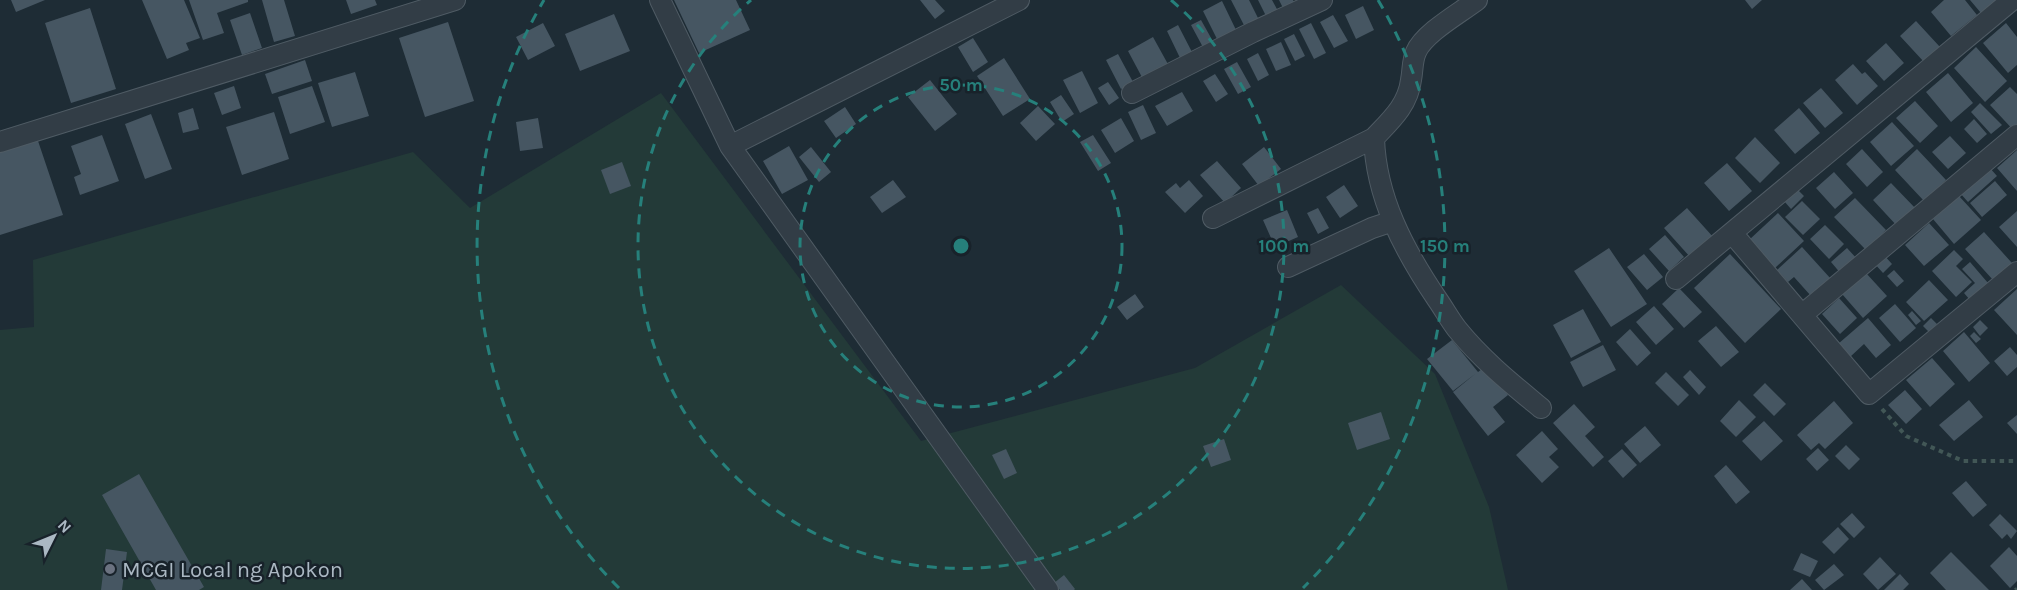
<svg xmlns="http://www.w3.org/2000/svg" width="2017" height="590" viewBox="0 0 2017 590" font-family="Karla,sans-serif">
<rect width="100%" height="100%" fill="#1e2c35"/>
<path fill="#233a38" d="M661,93L921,441L1195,368L1341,285L1435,374L1489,507L1508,590H0V330L34,327L33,260L413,152L470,208Z"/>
<path fill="#465662" d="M11,0H45L16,12Z
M142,0H184L200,38L186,43L189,50L167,59Z
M189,0H248V2L217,13L224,33L203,40Z
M262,0H284L295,36L274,42Z
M346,0H375L377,5L351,14Z
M674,0H736L750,30L699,53Z
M920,0H935L945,11L935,19Z
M1231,0H1249L1260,22L1246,29Z
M1258,0H1272L1278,11L1266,16Z
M1279,0H1293L1295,4L1284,10Z
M1745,0H1762L1752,9Z
M1944,0H1965L1977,15L1951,36L1931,12Z
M1970,0H1997L1981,13Z
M1222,1L1237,32L1218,41L1203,11Z
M1363,6L1374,30L1356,39L1345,15Z
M90,8L116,89L71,103L45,23Z
M250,13L262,48L242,55L230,20Z
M614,14L630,51L580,71L565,34Z
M1333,15L1348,41L1334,48L1320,22Z
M1201,20L1215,45L1205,51L1191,25Z
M1916,21L1940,47L1924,62L1900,36Z
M448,22L474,101L425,117L399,38Z
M543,23L555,46L528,60L516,37Z
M1311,23L1326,53L1314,59L1299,29Z
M2006,23L2017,37V65L2008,73L1983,43Z
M1178,25L1193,54L1181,60L1167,31Z
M1294,34L1305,56L1295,61L1284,39Z
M1153,37L1169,66L1144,81L1128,51Z
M973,38L988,62L973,72L958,47Z
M1281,42L1291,65L1276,71L1266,49Z
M1886,43L1904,63L1884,81L1866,61Z
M1976,47L2007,81L1985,102L1954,68Z
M1258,53L1269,75L1258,81L1247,59Z
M1118,54L1133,82L1121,89L1106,60Z
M1004,58L1030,99L1003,116L977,76Z
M305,60L312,81L272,94L265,74Z
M1237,62L1251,87L1238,94L1224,69Z
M1853,64L1862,74L1865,72L1878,86L1857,105L1835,80Z
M1082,71L1098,103L1080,113L1063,80Z
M355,72L369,116L332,127L318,83Z
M1948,73L1973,103L1951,122L1926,92Z
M1215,74L1228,94L1216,102L1203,81Z
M930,80L957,114L935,131L908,97Z
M1108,82L1119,98L1109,105L1098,88Z
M234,86L241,108L222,115L214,93Z
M312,86L325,122L290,134L278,97Z
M2010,87L2017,94V134L1990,105Z
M1821,88L1843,113L1825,128L1803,103Z
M1182,92L1193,111L1167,126L1155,106Z
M1061,95L1074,114L1062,122L1050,102Z
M1915,101L1938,126L1920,143L1896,118Z
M1980,103L2002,125L1991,134L1971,112Z
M1143,105L1156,133L1141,140L1128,112Z
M1038,106L1055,124L1036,141L1020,123Z
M845,107L856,124L836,138L824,121Z
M193,108L199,129L183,133L178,113Z
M1799,108L1820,133L1795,154L1774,130Z
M274,112L289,159L242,175L226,127Z
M151,114L172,169L145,179L125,124Z
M538,118L543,148L520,151L516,122Z
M1121,118L1134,141L1115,153L1101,130Z
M1974,119L1987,134L1977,143L1964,129Z
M1892,122L1914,146L1891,166L1870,142Z
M36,135L63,215L0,235V147Z
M102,135L119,181L80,195L74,177L81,174L71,146Z
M1093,135L1111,163L1098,171L1080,142Z
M1950,136L1966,153L1948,169L1932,152Z
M1755,137L1780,163L1760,183L1735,158Z
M789,146L808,180L782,194L763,161Z
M811,147L831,172L819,182L799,157Z
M1264,147L1281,169L1259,186L1242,164Z
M1862,149L1883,172L1867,187L1846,164Z
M1917,149L1946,180L1924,201L1895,170Z
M2017,150V191L1997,168Z
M1217,161L1241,188L1225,203L1200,175Z
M622,162L631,186L610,194L601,170Z
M1727,163L1752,191L1729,211L1704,183Z
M1989,167L1997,176L1968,202L1960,193Z
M1834,172L1853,193L1835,209L1816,188Z
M893,180L906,197L882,213L870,197Z
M1189,180L1203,196L1185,213L1165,192L1176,183L1180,188Z
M1995,181L2007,195L1982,217L1970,203Z
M1891,183L1917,210L1898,227L1873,200Z
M1344,185L1358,206L1340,218L1326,197Z
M1797,189L1804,196L1791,209L1784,201Z
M1959,196L1981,220L1954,244L1933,219Z
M1855,198L1886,230L1866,250L1834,217Z
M1802,201L1820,219L1803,235L1785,217Z
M1318,208L1329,228L1318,234L1307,213Z
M1687,208L1714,238L1691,258L1664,228Z
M1287,210L1298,237L1275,247L1263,220Z
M2017,211V247L1999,227Z
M1778,213L1804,241L1775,268L1749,240Z
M1929,223L1949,245L1924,266L1905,245Z
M1825,225L1844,244L1829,259L1810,239Z
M1984,232L2012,263L1993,280L1965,249Z
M1665,235L1684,257L1669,271L1649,249Z
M1802,247L1831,279L1811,296L1794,277L1788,282L1777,270Z
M1609,248L1647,304L1611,327L1574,271Z
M1847,248L1858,260L1842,275L1831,262Z
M1954,250L1963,259L1956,266L1972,282L1956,297L1932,271Z
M1644,254L1663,277L1647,290L1627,267Z
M1730,254L1781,309L1745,343L1694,288Z
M1883,254L1892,264L1883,273L1874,263Z
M1970,262L1988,283L1970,300L1964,293L1975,283L1962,269Z
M1894,270L1904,281L1897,287L1887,276Z
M1866,273L1887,296L1863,318L1842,294Z
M1929,280L1948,300L1924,321L1906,302Z
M1679,288L1702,312L1684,328L1662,304Z
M2017,289V335L1994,310Z
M1135,294L1144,307L1127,320L1117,307Z
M1839,298L1857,318L1840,334L1822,314Z
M1895,304L1916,328L1900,342L1879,318Z
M1654,306L1674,329L1656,345L1636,322Z
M1583,309L1601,342L1571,358L1553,325Z
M1912,311L1921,321L1916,325L1908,315Z
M1868,318L1891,345L1876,358L1864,344L1850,357L1838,344Z
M1931,318L1937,324L1929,332L1923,326Z
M1980,320L1988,328L1980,336L1973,327Z
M1716,326L1739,352L1721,367L1698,341Z
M1630,329L1651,353L1637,366L1616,342Z
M1964,332L1990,363L1969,382L1943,351Z
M1974,332L1981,339L1976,343L1970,336Z
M1452,340L1478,372L1485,367L1508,395L1493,407L1505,422L1488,436L1453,392L1475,374L1453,391L1427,359Z
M1603,345L1616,370L1583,387L1570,362Z
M2010,347L2017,355V367L2007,376L1994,361Z
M1932,358L1955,384L1930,407L1906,380Z
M1690,370L1706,387L1699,395L1683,377Z
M1666,372L1689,395L1678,406L1655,383Z
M1765,383L1786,404L1774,416L1753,395Z
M1905,390L1922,409L1906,424L1888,405Z
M1739,400L1756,417L1736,437L1720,421Z
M1969,400L1983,417L1954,441L1939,425Z
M1834,401L1853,423L1825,449L1819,443L1811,450L1797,435Z
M1574,404L1595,427L1585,436L1604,457L1593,467L1553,423Z
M1381,412L1390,439L1357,450L1348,423Z
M2017,415V434L2007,423Z
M1764,421L1783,441L1761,461L1742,441Z
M1645,426L1661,445L1640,463L1624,444Z
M1542,431L1558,449L1549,457L1559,467L1542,483L1516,455Z
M1224,439L1231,460L1211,467L1203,446Z
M1846,445L1860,459L1849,470L1835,456Z
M1818,448L1829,460L1817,471L1806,459Z
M1006,449L1017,473L1004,479L992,455Z
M1622,449L1637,465L1623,478L1608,461Z
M1726,465L1750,492L1736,504L1714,476Z
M139,474L204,587L199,590H156L102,495Z
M1966,481L1987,505L1973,517L1952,493Z
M1852,513L1865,527L1854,538L1840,524Z
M2000,514L2017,531L2011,539L2007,534L2002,539L1989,525Z
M1838,527L1849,539L1834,554L1822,542Z
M2009,547L2017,556V581L2010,588L1990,566Z
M106,549L127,552L122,590H101Z
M1951,552L1989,590H1946L1930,573Z
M1801,553L1818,561L1810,577L1793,570Z
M1880,557L1896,574L1878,590L1863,574Z
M1834,564L1844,575L1824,590L1815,580Z
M1900,574L1909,584L1903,590H1884Z
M1064,575L1075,589L1074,590H1060L1054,583Z
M1802,579L1812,590H1790Z"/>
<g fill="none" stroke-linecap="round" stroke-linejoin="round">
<g stroke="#4f5b64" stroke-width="22">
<path id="minor" d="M660,0L730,146L1048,590
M1477,0C1460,13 1424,33 1416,52C1412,61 1413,70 1411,80C1408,105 1391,120 1374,138C1376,198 1404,250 1437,299C1444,309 1450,320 1457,329C1481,359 1512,384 1541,408
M1132,93L1253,32L1322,0
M0,142L455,0
M730,146L1019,0
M1213,218L1374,138
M1732,233L1869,394L2017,272
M1288,267L1372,228L1393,221
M1676,279L2012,0
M1803,314L2017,135"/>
</g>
<path stroke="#425756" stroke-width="4" stroke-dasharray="4.5 4.5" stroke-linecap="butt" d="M1882,409L1906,436L1963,461H2017
M2015,590L2017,589"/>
<use href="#minor" stroke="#323d46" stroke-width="20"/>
</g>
<g fill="none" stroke="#26807b" stroke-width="3" stroke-dasharray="10 8">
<circle cx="961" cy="246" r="161"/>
<path d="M1171 0A323 323 0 1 1 751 0"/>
<path d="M619 588A484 484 0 0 1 544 0M1378 0A484 484 0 0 1 1303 588"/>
</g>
<circle fill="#6b7280" stroke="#18222a" stroke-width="2" cx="110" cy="569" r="6"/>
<g text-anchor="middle" stroke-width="5" stroke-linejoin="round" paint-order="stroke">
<g font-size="22" fill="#abb8c3" stroke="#18222a" text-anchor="start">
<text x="122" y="577">MCGI Local ng Apokon</text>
</g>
</g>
<circle cx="961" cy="246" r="9" fill="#26807b" stroke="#18222a" stroke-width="3"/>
<g font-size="18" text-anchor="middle" font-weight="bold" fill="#26807b" stroke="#18222a" stroke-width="5" stroke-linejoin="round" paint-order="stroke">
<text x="961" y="91">50 m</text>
<text x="1284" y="252">100 m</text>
<text x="1445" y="252">150 m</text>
</g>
<g transform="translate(54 536) rotate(47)" stroke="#18222a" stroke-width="4.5" paint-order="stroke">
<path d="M0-4.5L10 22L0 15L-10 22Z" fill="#abb8c3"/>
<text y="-9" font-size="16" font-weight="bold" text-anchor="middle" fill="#abb8c3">N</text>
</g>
</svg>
